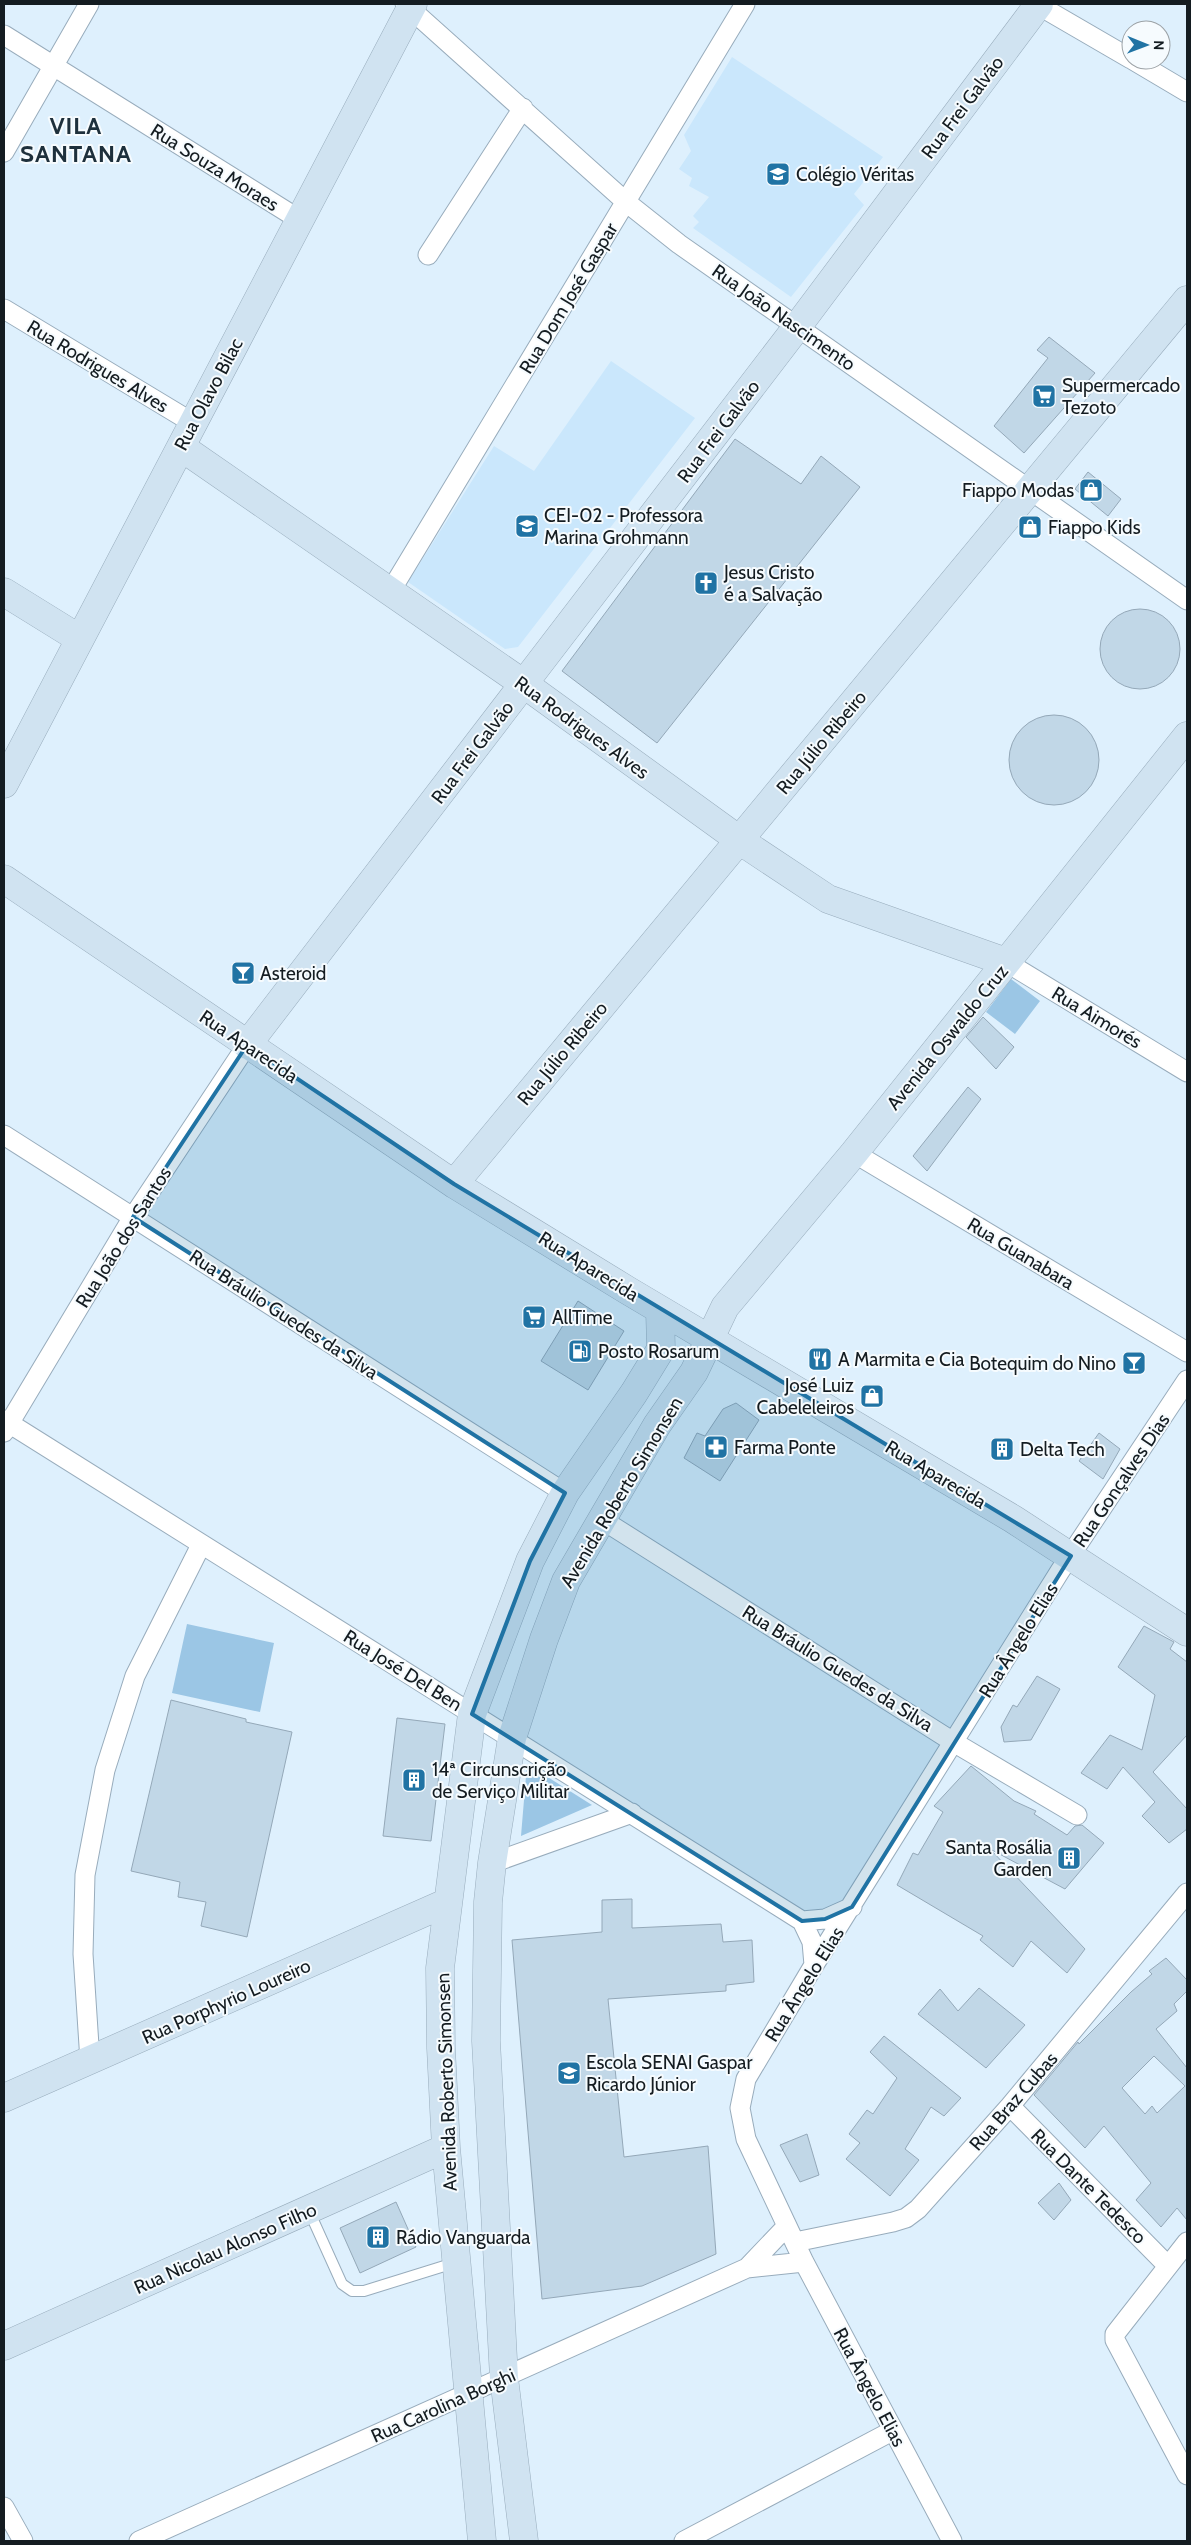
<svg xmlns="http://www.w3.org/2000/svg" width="1191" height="2545" viewBox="0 0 1191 2545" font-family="Cabin,sans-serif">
<rect width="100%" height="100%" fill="#def0fd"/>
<path fill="#cae7fc" d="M732,57L883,157L854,194L864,205L791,297L693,228L699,222L693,216L709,197L689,186L692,178L679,169L691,151L684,135Z
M611,361L695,418L518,647L505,649L408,582L494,446L534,471Z"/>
<path fill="#9bc6e5" d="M1011,979L1040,1001L1015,1034L986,1012Z
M187,1624L274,1643L260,1712L172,1693Z
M527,1764L592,1805L521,1836Z"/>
<path fill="#c1d7e7" stroke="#94a8b8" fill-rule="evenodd" d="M1049,337L1095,373L1024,453L994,426L1048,358L1037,350Z
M735,439L801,484L821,456L860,487L657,743L562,671Z
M1088,472L1121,499L1108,516L1075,489Z
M1100 649a40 40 0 1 1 80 0a40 40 0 1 1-80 0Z
M1009 760a45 45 0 1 1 90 0a45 45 0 1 1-90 0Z
M983,1017L1014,1047L996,1069L966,1037Z
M968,1087L981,1099L927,1171L913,1156Z
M578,1301L624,1331L588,1390L541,1361Z
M736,1403L759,1420L720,1481L684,1458L697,1433L705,1436L723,1409Z
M1099,1433L1120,1449L1103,1479L1079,1461Z
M1144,1626L1174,1642L1170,1649L1187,1662V1735L1153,1772L1187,1809V1829L1169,1843L1142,1816L1155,1802L1123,1767L1107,1789L1081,1773L1110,1735L1142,1750L1155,1695L1118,1667Z
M1037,1676L1060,1689L1031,1740L1004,1742L1001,1727L1013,1705L1017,1707Z
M171,1700L246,1719V1722L292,1732L247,1937L201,1926L206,1902L178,1897L180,1882L131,1871Z
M397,1718L445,1724L431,1841L383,1836Z
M971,1766L1014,1801L1036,1811L1034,1814L1067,1835L1075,1826L1082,1825L1104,1843L1065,1889L990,1849L1085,1949L1067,1973L1031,1941L1013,1967L980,1940L983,1936L897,1885L913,1853L918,1855L943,1812L934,1806Z
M632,1899V1928L721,1924L723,1942L752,1940L754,1982L726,1985V1991L608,1999L624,2157L708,2146L716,2254L642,2286L542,2299L512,1940L602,1932V1900Z
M1166,1958L1187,1980V1991L1174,2004L1177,2011L1156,2029L1187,2068V2220L1177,2208L1161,2227L1136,2200L1151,2183L1104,2126L1085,2148L1034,2095L1078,2042L1079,2044L1131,1992L1152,1974L1149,1971ZM1154,2056L1185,2086L1157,2113L1152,2106L1145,2114L1122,2088Z
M979,1988L1025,2025L986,2068L918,2014L940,1989L958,2011Z
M884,2036L961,2098L944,2116L931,2107L905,2149L919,2160L890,2196L846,2159L860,2143L849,2134L867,2110L873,2114L897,2078L870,2052Z
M807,2134L819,2175L800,2182L780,2145Z
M1059,2183L1071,2200L1054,2220L1038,2203Z
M396,2202L416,2247L360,2273L340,2228Z"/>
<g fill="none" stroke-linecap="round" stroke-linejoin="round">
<g stroke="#98acbc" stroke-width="12">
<path id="lane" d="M309,2211L342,2284L352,2291H364L454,2263"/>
</g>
<g stroke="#98acbc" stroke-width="21">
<path id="street" d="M405,4L626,202L679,244L1187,600
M1038,5L1131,59
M4,35L300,220
M1133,60L1187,92
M4,152L89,4
M428,255L523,108
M4,309L193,423
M390,592L745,4
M1006,962L1187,1072
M4,1135L565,1493
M854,1153L1187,1352
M4,1420L802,1921L812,1942L814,1965
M4,1432L133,1217L247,1045
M601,1519L955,1743L1077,1815
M492,1863L632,1813
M802,1921L825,1919L852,1907
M90,2061L83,1954L85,1875L105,1770L135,1676L201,1545
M1010,2106L1167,2265
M795,2242L893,2222L906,2218L918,2209L1010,2106L1187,1893
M1187,2242L1115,2334V2340L1187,2475
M747,2268L787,2226
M4,2507L23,2541
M139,2541L747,2268L804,2262
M684,2541L892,2431
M952,2541L804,2262L746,2139L740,2108L746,2079L814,1965L1060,1571L1187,1380"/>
</g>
<g stroke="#98acbc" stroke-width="29">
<path id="secondary" d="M181,447L524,684L745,844L828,899L1006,962
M4,592L80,639
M4,784L413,4
M4,879L454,1184L627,1290L1013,1519L1187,1632
M247,1045L797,327L1039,4
M454,1184L1187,300
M4,2098L448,1902
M4,2346L446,2148
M482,2541L446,2148L441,2048L440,1968L472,1714L530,1561L565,1493L634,1393L661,1349L660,1311
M524,2541L504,2378L486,2041L488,1902L492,1863L512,1738L544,1639L566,1581L657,1425L694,1372L725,1307L854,1153L1187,736"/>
</g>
<use href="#lane" stroke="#fff" stroke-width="10"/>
<use href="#street" stroke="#fff" stroke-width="19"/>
<use href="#secondary" stroke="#d0e3f1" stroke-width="28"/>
</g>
<path fill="#2073a4" fill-opacity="0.2" stroke="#2073a4" stroke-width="4" stroke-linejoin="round" d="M247,1045L454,1184L1071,1556L852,1907L825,1919L802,1921L472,1714L530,1561L565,1493L133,1217Z"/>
<defs>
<g id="school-square" transform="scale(1.25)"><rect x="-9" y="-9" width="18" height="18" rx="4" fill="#2073a4" stroke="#f6fbfe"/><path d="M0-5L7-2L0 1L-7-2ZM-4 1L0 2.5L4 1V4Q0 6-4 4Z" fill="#fff"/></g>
<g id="supermarket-square" transform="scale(1.25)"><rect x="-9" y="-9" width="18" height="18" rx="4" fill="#2073a4" stroke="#f6fbfe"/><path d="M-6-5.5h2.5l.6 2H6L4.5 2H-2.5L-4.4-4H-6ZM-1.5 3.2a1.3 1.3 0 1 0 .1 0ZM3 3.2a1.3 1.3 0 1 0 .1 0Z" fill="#fff"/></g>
<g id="shop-square" transform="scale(1.25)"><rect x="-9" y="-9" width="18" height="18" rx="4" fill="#2073a4" stroke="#f6fbfe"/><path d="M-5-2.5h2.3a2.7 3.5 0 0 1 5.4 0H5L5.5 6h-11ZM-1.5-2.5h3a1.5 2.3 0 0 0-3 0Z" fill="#fff"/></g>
<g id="church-square" transform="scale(1.25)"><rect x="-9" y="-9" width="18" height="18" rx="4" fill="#2073a4" stroke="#f6fbfe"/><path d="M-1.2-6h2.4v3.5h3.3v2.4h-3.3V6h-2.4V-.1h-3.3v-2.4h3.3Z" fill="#fff"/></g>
<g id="bar-square" transform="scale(1.25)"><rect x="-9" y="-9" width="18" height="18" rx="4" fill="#2073a4" stroke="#f6fbfe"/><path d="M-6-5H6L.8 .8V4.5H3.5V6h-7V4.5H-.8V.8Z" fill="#fff"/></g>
<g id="fuel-square" transform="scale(1.25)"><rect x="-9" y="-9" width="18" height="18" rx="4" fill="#2073a4" stroke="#f6fbfe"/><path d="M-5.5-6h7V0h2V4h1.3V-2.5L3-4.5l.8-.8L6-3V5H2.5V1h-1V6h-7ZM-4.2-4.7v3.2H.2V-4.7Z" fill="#fff"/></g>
<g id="restaurant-square" transform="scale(1.25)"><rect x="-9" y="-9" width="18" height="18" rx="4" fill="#2073a4" stroke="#f6fbfe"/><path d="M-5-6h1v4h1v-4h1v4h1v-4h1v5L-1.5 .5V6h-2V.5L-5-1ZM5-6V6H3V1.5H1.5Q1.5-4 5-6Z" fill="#fff"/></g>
<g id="pharmacy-square" transform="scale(1.25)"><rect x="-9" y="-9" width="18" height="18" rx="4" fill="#2073a4" stroke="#f6fbfe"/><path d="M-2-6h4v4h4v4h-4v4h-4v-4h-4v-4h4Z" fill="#fff"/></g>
<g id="building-square" transform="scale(1.25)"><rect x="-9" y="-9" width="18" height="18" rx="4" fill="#2073a4" stroke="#f6fbfe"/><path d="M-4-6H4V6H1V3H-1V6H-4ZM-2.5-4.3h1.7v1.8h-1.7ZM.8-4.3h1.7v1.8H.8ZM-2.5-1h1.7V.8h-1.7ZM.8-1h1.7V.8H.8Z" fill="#fff"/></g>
<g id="university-square" transform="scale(1.25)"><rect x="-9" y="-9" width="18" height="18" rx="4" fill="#2073a4" stroke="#f6fbfe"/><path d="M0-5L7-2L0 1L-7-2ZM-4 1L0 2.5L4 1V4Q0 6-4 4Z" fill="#fff"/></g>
</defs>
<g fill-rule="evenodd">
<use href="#school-square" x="778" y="174"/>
<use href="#supermarket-square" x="1044" y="396"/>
<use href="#shop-square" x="1091" y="490"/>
<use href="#school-square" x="527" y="526"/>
<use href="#shop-square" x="1030" y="527"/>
<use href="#church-square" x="706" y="583"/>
<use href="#bar-square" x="243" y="973"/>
<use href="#supermarket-square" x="534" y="1317"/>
<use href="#fuel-square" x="580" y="1351"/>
<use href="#restaurant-square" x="820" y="1359"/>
<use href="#bar-square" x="1134" y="1363"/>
<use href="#shop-square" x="872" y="1396"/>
<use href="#pharmacy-square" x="716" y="1447"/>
<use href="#building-square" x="1002" y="1449"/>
<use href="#building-square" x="414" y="1780"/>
<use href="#building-square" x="1069" y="1858"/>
<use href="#university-square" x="569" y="2073"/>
<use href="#building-square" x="378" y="2237"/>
</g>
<g text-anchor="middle" stroke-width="4" stroke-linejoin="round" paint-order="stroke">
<g font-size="19" fill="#141c21" stroke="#f6fbfe">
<text transform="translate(962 107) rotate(-53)" y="7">Rua Frei Galvão</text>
<text transform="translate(215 167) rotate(32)" y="7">Rua Souza Moraes</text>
<text transform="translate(568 298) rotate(-59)" y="7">Rua Dom José Gaspar</text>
<text transform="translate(784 317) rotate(35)" y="7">Rua João Nascimento</text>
<text transform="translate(98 366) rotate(31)" y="7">Rua Rodrigues Alves</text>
<text transform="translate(208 394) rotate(-62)" y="7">Rua Olavo Bilac</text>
<text transform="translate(718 431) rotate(-53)" y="7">Rua Frei Galvão</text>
<text transform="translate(582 727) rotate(36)" y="7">Rua Rodrigues Alves</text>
<text transform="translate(821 742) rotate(-50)" y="7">Rua Júlio Ribeiro</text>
<text transform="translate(472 752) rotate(-53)" y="7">Rua Frei Galvão</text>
<text transform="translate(1097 1017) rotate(31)" y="7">Rua Aimorés</text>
<text transform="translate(947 1037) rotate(-51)" y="7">Avenida Oswaldo Cruz</text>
<text transform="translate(249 1046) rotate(34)" y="7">Rua Aparecida</text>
<text transform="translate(562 1053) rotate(-50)" y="7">Rua Júlio Ribeiro</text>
<text transform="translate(123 1237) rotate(-58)" y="7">Rua João dos Santos</text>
<text transform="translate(1021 1253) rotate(31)" y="7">Rua Guanabara</text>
<text transform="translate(589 1266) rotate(32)" y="7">Rua Aparecida</text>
<text transform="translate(284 1314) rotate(33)" y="7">Rua Bráulio Guedes da Silva</text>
<text transform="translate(936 1474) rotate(31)" y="7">Rua Aparecida</text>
<text transform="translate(1121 1480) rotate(-56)" y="7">Rua Gonçalves Dias</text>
<text transform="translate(621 1492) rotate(-59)" y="7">Avenida Roberto Simonsen</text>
<text transform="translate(1018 1640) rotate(-58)" y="7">Rua Ângelo Elias</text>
<text transform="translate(838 1668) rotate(32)" y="7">Rua Bráulio Guedes da Silva</text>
<text transform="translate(403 1670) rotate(32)" y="7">Rua José Del Ben</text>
<text transform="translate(804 1984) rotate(-58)" y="7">Rua Ângelo Elias</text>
<text transform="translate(226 2001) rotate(-24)" y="7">Rua Porphyrio Loureiro</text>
<text transform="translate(446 2082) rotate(-92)" y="7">Avenida Roberto Simonsen</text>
<text transform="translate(1013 2101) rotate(-49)" y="7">Rua Braz Cubas</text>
<text transform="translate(1089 2186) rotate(45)" y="7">Rua Dante Tedesco</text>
<text transform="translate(225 2248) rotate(-24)" y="7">Rua Nicolau Alonso Filho</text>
<text transform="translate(870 2387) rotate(62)" y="7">Rua Ângelo Elias</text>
<text transform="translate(443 2405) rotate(-24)" y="7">Rua Carolina Borghi</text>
</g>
<g font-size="19" fill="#141c21" stroke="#f6fbfe" text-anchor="start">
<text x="796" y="181">Colégio Véritas</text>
<text x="1062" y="392">Supermercado<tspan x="1062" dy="22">Tezoto</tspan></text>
<text x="1074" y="497" text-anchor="end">Fiappo Modas</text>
<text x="544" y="522">CEI-02 - Professora<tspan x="544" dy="22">Marina Grohmann</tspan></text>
<text x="1048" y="534">Fiappo Kids</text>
<text x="724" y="579">Jesus Cristo<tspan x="724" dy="22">é a Salvação</tspan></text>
<text x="260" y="980">Asteroid</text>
<text x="552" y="1324">AllTime</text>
<text x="598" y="1358">Posto Rosarum</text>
<text x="838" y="1366">A Marmita e Cia</text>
<text x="1116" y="1370" text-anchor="end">Botequim do Nino</text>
<text x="854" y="1392" text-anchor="end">José Luiz<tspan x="854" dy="22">Cabeleleiros</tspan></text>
<text x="734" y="1454">Farma Ponte</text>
<text x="1020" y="1456">Delta Tech</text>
<text x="432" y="1776">14ª Circunscrição<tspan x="432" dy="22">de Serviço Militar</tspan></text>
<text x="1052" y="1854" text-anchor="end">Santa Rosália<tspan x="1052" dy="22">Garden</tspan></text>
<text x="586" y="2069">Escola SENAI Gaspar<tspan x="586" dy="22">Ricardo Júnior</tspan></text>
<text x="396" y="2244">Rádio Vanguarda</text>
</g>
<g font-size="24" font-weight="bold" letter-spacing="1" fill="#1e303c" stroke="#f6fbfe">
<text x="76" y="134">VILA<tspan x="76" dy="28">SANTANA</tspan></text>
</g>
</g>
<rect width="1191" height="2545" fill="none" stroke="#141c21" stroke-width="10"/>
<g transform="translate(1146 45) rotate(91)"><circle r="24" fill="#f6fbfe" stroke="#9ca2a6"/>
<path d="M0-4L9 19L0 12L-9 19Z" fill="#2073a4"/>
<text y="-8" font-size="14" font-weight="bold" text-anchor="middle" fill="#141c21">N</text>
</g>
</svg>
